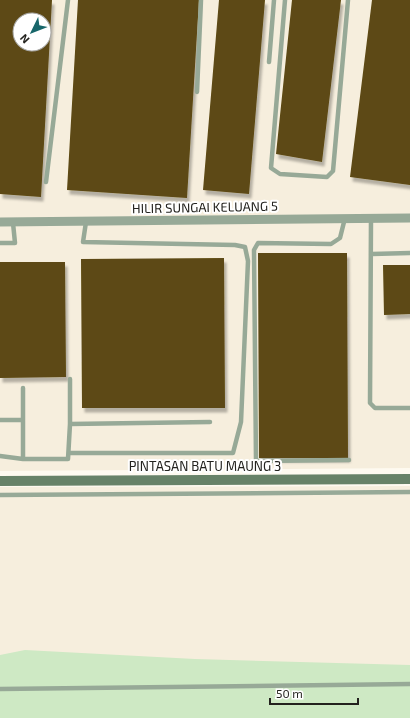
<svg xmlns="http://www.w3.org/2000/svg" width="410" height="718" viewBox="0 0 410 718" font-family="'Exo 2',sans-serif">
<defs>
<filter id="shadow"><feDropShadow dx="2.5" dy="4.5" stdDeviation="1" flood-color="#0004"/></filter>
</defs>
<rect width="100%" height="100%" fill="#fefaf0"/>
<path fill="#f6eedd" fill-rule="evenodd" d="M0,0H410V468L0,471ZM20,20H44V44H20Z
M410,486V718H0V487Z"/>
<path fill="#cee9c4" d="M25,650L195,659L410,665V718H0V655Z"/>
<path fill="#5d4913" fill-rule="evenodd" filter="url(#shadow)" d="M0,0H52L41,197L0,194ZM20,20H44V44H20Z
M78,0H199L187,198L67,190Z
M219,0H265L249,194L203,190Z
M292,0H341L322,162L276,154Z
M372,0H410V185L350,177Z
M258,253H347L348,458H259Z
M224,258L225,408H82L81,259Z
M0,262H65L66,377L0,378Z
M383,265H410V314L384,315Z"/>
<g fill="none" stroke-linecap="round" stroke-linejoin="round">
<path stroke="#97a997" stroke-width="4.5" d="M285,0L271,168L280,174L327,177L333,171L348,0
M269,62L274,0
M197,92L201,0
M46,182L68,0
M345,218L340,238L331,244L258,243L254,250L256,461L349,460
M371,218L370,403L375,408H410
M0,243H15L13,223
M372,254L410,253
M23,388V459
M0,420H23
M70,424V379
M69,453H233L241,422L248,261L245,247L235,245L83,242L86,222
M0,456L23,459H68L70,424L210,422
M0,495L410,492
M0,689L410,684"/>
<path stroke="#97a997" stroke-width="9" d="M0,222L410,218"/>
<path stroke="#678268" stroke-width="10" d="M0,481L410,479"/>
</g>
<g text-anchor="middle" stroke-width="4" stroke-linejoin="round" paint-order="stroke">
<g font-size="13" fill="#23221e" stroke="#fff">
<text transform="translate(205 207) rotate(-1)" y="5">HILIR SUNGAI KELUANG 5</text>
<text x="205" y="471">PINTASAN BATU MAUNG 3</text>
</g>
</g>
<g transform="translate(32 32) rotate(227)"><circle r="19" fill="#ffffff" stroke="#a7a7a5"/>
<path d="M0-3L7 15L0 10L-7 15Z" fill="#17666a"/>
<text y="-6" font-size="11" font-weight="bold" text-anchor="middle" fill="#23221e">N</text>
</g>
<path d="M270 698v6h88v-6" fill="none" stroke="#23221e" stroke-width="2"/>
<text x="276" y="698" font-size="12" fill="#23221e" stroke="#ffffff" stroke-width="3" paint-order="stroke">50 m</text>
</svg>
